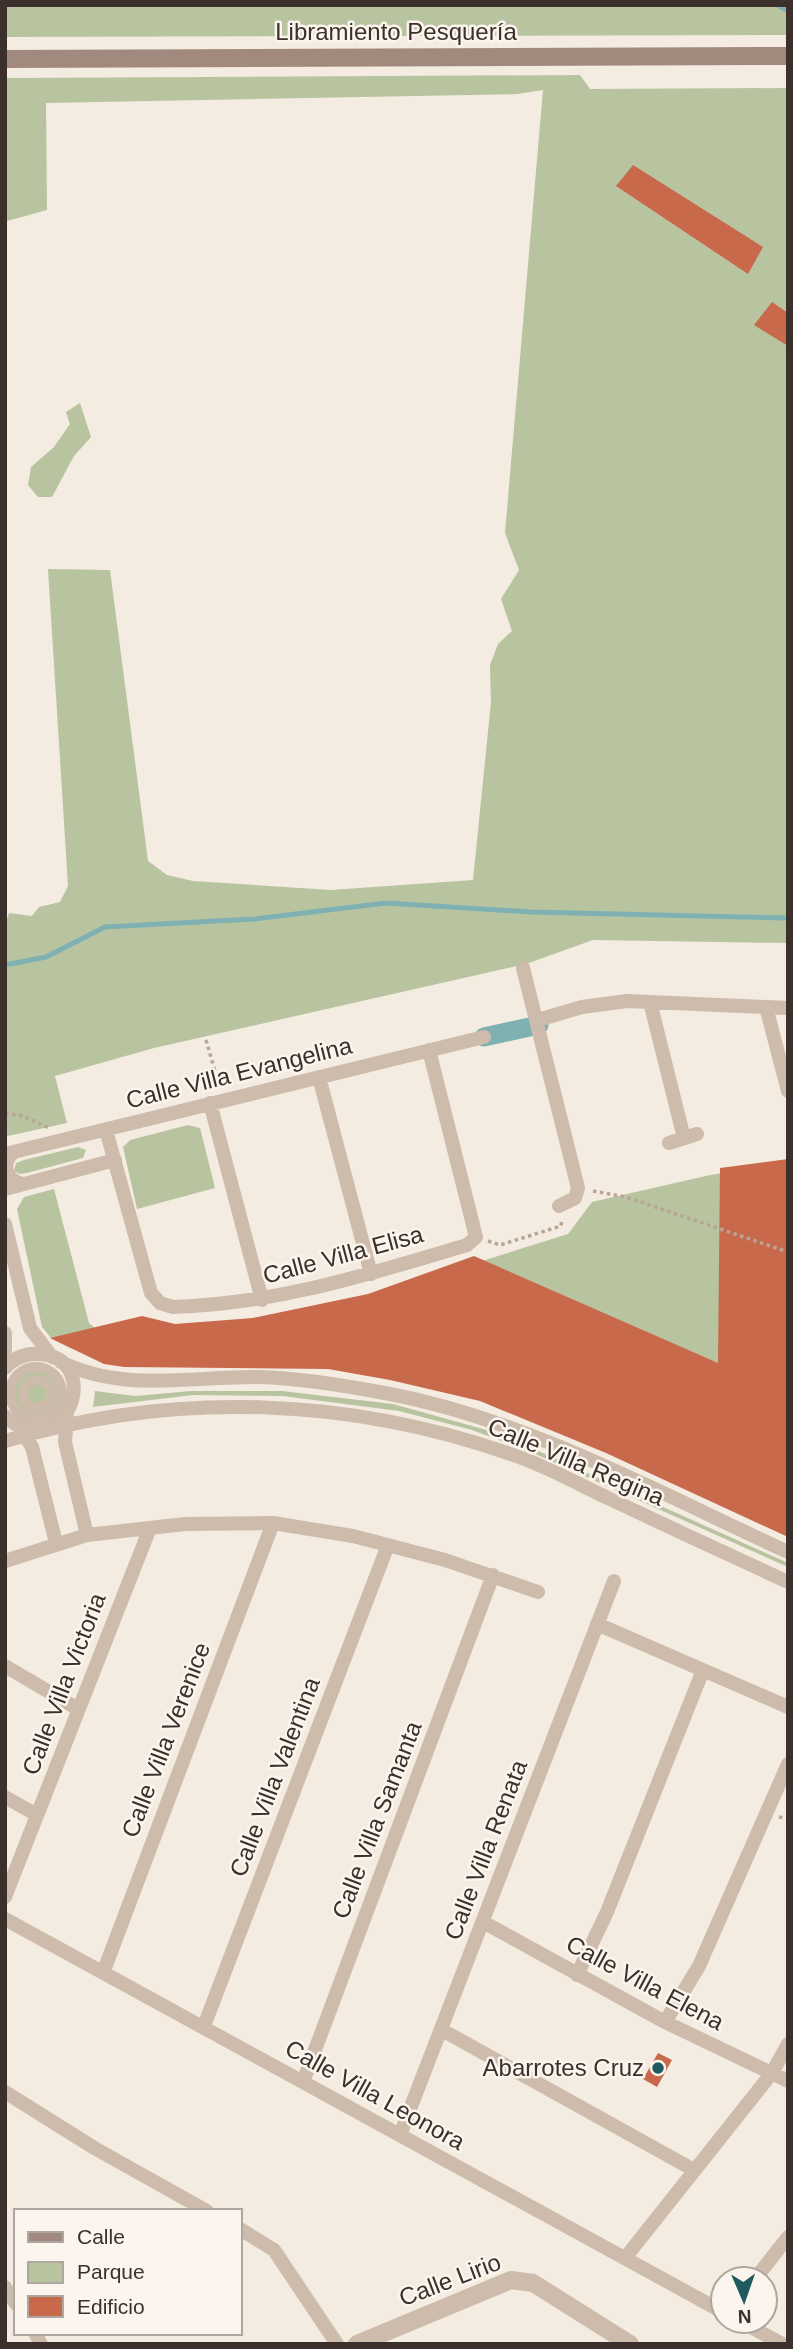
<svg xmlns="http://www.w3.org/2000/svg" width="793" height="2349" viewBox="0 0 793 2349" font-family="Helvetica,sans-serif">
<rect width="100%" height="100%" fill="#f4ebe1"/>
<path fill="#b8c4a0" d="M5,5H788V35L5,37Z
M580,75L590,89L788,88V943L593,940L526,964L154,1048L55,1076L67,1123L8,1136L5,1134V925L9,913L32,916L39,907L60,902L68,886L48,569L110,570L148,861L167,875L193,881L331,890L473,880L491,702L490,665L498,644L512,631L501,599L519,570L505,533L543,90L517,94L46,103L47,210L7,221L5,78Z
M80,403L91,437L74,456L52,497H38L28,485L31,467L54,447L70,424L66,412Z
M188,1125L200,1128L215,1188L137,1209L123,1147L130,1140Z
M78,1147L86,1150L83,1158L27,1173L20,1174L14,1171L16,1163L24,1160Z
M788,1164V1533L502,1404L333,1366L70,1348L51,1338L42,1327L17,1209L24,1197L54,1189L89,1323L96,1329L147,1324L212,1325L355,1301L568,1234L592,1202L710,1175Z
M8 1394a27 27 0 1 1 54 0a27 27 0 1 1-54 0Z
M95,1391L135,1396L191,1391H282L393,1404L483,1429L536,1450L788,1563V1567L533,1453L472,1430L399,1411L283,1396L193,1395L93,1407Z"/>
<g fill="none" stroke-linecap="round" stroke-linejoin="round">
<path stroke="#7fb0b2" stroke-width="5" d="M778,5L788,11
M5,965L46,957L105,927L254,919L386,903L532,912L788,918"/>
<path stroke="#7fb0b2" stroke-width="19" d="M484,1037L539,1025"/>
</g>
<path fill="#c8694b" d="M633,165L763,247L748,274L616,186Z
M772,302L788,313V346L754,325Z
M788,1159V1537L606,1453L480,1401L390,1380L328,1369L124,1367L104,1364L50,1338L142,1316L175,1324L253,1318L368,1294L474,1256L718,1363L720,1168Z
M658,2053L672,2060L657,2087L643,2079Z"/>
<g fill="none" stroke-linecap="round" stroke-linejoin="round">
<path stroke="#b9a596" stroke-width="3.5" stroke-dasharray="3.5 3.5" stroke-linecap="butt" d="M206,1040L219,1085
M5,1113L23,1116L49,1128
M593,1191L626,1197L788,1252
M488,1241L500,1245L561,1226L562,1219
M779,1817L788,1818"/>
<path stroke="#cdbbac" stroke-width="10" d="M10 1393a26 26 0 1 1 52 0a26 26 0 1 1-52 0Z
M23 1394a14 14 0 1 1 28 0a14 14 0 1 1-28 0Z"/>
<path stroke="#cdbbac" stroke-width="14" d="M523,968L578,1188L575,1198L559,1206
M650,1002L684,1138
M766,1007L788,1091
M538,1020L582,1007L627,1001L788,1008
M319,1077L371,1274
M210,1103L262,1300
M106,1130L151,1293L160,1303L173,1307C276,1304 370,1274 467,1245L476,1237L429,1050
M669,1143L697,1134
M14,1152C0,1164 6,1180 23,1184
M5,1154L484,1037
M5,1189L115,1160
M5,1224L30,1328L52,1357
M5,1333V1362
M61,1362C124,1393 192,1376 259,1377C302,1378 348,1386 390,1394C530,1421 659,1493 788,1552
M5,1368C14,1358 25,1353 39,1354C107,1358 64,1470 5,1416
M67,1417L65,1442L87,1535
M20,1428L32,1447L56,1543
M5,1441C175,1390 352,1397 519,1457C550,1468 580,1485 610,1499C669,1527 729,1555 788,1582
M5,1561L87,1535L185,1524L273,1523L353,1536L445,1560L538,1592
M597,1624L788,1707
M5,1666L78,1709
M5,1797L37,1815
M5,1897L150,1528
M5,1919L723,2312
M483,1922L665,2022L788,2081
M103,1973L273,1523
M577,1975L607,1912L703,1670
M665,2022L699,1966L788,1764
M204,2026L388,1545
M442,2030L694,2170
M303,2082L493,1575
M5,2092L96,2149L207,2211
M400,2135L614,1581
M240,2229L274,2250L337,2344
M625,2258L772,2073L788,2044
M755,2279L788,2237
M5,2287L16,2304
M740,2321L782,2344
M35,2333L41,2344"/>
<path stroke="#cdbbac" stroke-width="18" d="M357,2344L511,2280L533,2283L630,2344"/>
<path stroke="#a18a7d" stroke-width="18" d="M5,59L788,56"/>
</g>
<circle fill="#1f5a5e" stroke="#fbf5ee" stroke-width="2.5" cx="658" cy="2068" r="7"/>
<g text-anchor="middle" stroke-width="5" stroke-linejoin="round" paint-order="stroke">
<g font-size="24" fill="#3b302b" stroke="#fbf5ee">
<text x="396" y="40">Libramiento Pesquería</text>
<text transform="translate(239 1073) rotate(-14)" y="8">Calle Villa Evangelina</text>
<text transform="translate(343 1255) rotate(-15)" y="8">Calle Villa Elisa</text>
<text transform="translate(576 1462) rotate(23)" y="8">Calle Villa Regina</text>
<text transform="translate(64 1684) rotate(-69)" y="8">Calle Villa Victoria</text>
<text transform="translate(166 1740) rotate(-69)" y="8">Calle Villa Verenice</text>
<text transform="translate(275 1777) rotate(-69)" y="8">Calle Villa Valentina</text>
<text transform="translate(377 1820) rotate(-69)" y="8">Calle Villa Samanta</text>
<text transform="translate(486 1850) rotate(-69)" y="8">Calle Villa Renata</text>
<text transform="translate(645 1983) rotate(28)" y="8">Calle Villa Elena</text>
<text transform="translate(375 2095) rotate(29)" y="8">Calle Villa Leonora</text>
<text transform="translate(450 2280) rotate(-21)" y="8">Calle Lirio</text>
</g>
<g font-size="24" fill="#3b302b" stroke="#fbf5ee" text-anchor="end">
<text x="644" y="2076">Abarrotes Cruz</text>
</g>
</g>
<rect width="793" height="2349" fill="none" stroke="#3b302b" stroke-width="14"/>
<rect x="14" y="2209" width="228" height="126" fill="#fbf5ee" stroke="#aea6a0" stroke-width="2"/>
<rect x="28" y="2232" width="35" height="10" fill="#a18a7d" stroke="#aea6a0" stroke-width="2"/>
<text x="77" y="2244" font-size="21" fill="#3b302b">Calle</text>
<rect x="28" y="2262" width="35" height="21" fill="#b8c4a0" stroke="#aea6a0" stroke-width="2"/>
<text x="77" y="2279" font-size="21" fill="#3b302b">Parque</text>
<rect x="28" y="2296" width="35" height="21" fill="#c8694b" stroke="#aea6a0" stroke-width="2"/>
<text x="77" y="2314" font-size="21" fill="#3b302b">Edificio</text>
<g transform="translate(744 2300) rotate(178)"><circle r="33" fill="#fbf5ee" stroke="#aea6a0" stroke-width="2"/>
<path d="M0-5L12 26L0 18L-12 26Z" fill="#1f5a5e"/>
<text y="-10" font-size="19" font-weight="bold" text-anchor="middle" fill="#3b302b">N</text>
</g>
</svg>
